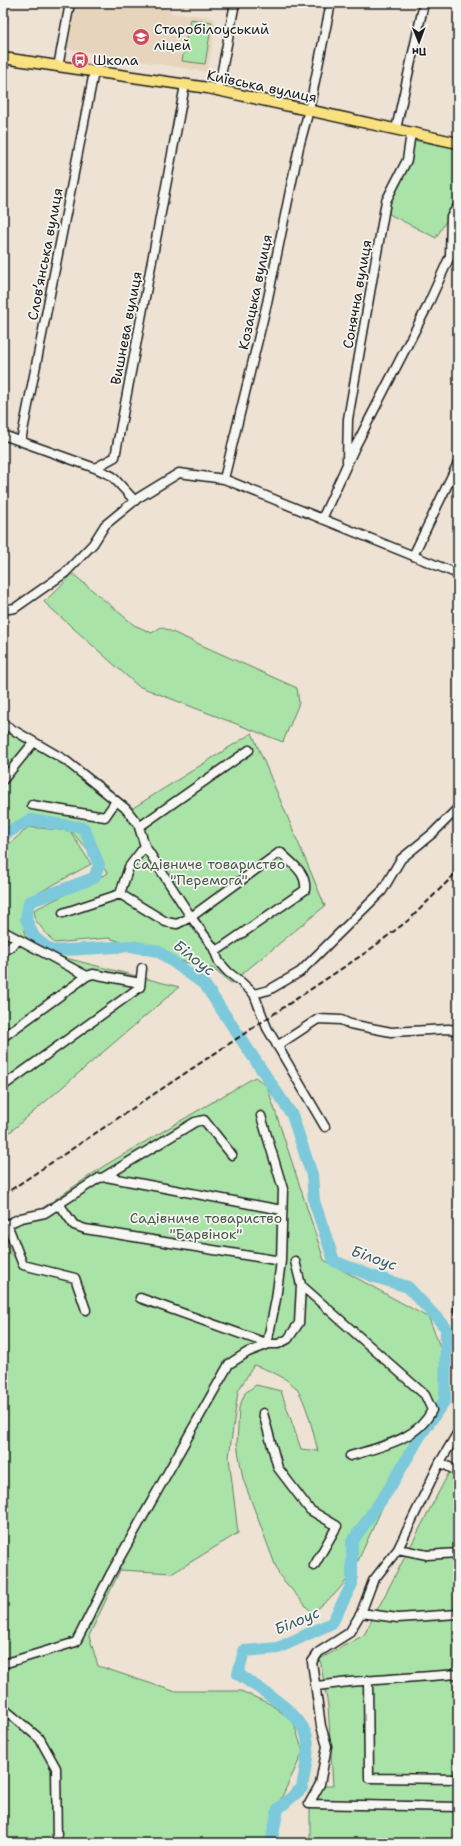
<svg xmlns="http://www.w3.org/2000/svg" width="461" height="1846" viewBox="0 0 461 1846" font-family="'Shantell Sans',sans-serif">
<rect width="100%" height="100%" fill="#ede2d3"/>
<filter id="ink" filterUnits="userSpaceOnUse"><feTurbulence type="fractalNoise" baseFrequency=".025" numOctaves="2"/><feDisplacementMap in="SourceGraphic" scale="8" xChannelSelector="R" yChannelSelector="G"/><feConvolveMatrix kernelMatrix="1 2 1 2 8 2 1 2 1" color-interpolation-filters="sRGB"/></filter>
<g filter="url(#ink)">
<path fill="#e7d4bd" d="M74,3H160L171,13L205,16L213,18L216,25L207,72L67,49Z"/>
<path fill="#aae3a8" stroke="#638062" d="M190,19L212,22L205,64L182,61Z
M413,140L458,149V200L436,238L389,214L391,200Z
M73,574L134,625L152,633L161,627L297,688L299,703L283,742L138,686L44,602Z
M3,721L69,758L104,784L133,808L252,733L325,906L231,983L212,968H200L188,963L109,938L54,943L36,921L34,910L108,873L63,822L36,818L16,822L3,832Z
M29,827L70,831L91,864L24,901L25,936L50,954L179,987L3,1138V849Z
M255,1077L267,1086L324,1260L429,1318L447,1365L443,1400L432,1410L418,1429L352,1574L334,1595L312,1613L279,1575L243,1479L237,1444L239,1408L245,1393L256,1385L281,1391L301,1449L318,1451C314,1436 306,1398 295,1387C284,1376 268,1370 254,1365L238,1391L229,1457L238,1533L173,1573L120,1570L89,1636L98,1666L173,1691H241L270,1704L293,1721L303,1752L280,1801L265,1843H3V1246L23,1265L3,1242V1235L104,1166Z
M458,1451V1843H310V1806L324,1786H333L328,1706L320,1659L364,1635L454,1463Z"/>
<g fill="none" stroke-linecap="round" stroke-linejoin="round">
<path stroke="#7cc9db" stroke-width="12" d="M3,835L30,820L84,828L99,865L94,878L29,902L26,919L34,937L51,951L131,946L158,951L205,985L292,1115L312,1175L314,1201L334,1261L372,1276L408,1287L446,1328L445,1400L420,1436L389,1489L352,1542V1584L332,1623L278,1648L244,1651L238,1674C258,1688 297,1710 306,1734C311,1748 304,1773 302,1788L278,1809L271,1843"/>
<g stroke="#1c1c1c" stroke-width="11">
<path id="minor" d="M58,67L70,3
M3,68L5,59
M218,91L235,3
M396,129L424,3
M3,435L95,468L112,476L135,501
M21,441L94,72
M347,461L348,419L386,201L407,160L411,133
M95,468L115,457L185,85
M224,479L267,303L299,147L309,110L331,3
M322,519L354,449L426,309L450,256L451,216L458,206
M413,556L458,463
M3,610L15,608L65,573L93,544L105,525L138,498L179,473L224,479L458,574
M3,724L65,760L125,808L138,824L145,846L191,917L213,947L219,962L228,972L241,982L254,994L267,1028L325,1127
M3,780L34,742
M32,805L105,817L116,801
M139,827L249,750
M120,894L129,867L145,846
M63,913L120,894L166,922L177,924L191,917L280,852C292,864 307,872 305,890L215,952
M3,931L87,976
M3,952L19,940
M254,994L269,990L300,972L382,891L401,859L433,833L458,808
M3,1037L87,976L93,974L140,983
M277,1046L318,1019L341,1020L350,1024L391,1032L448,1029L458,1030
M3,1086L140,987L142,968
M261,1116L283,1189L281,1261L276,1299L268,1339L269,1344
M104,1177L195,1122L204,1120L232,1155
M55,1206L62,1208L74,1225L85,1229L281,1261
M7,1224L23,1265L75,1278L86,1310
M3,1226L21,1218L45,1213L99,1178L106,1177L282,1210
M301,1285L425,1395L432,1410C418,1440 379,1447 350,1456
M140,1298L269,1344
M458,1310V1311
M263,1413L278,1468L310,1510L337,1526L314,1566
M458,1432L440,1462L398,1549L373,1581L361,1613L349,1633L319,1652L312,1662L321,1726L327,1746L320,1784L309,1804L458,1807
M440,1462L458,1472
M398,1549L427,1555L458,1553
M361,1613L398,1618L458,1614
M3,1664L76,1642L110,1575L229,1364L248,1352L269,1344H278L288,1339L299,1323L301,1285L295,1261
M368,1680L369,1778L458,1779
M317,1686L349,1682L458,1674
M3,1708L40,1739L56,1768L57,1843"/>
</g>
<g stroke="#1c1c1c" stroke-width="13">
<path id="major" d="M3,58L208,88L458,143"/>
</g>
<use href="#minor" stroke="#f6f6f2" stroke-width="8"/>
<use href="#major" stroke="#fae180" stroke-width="10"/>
<path stroke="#1c1c1c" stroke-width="2" stroke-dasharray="6 3" stroke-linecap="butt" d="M3,1195L368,951L410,919L458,871"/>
</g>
</g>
<defs>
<g id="school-disc" transform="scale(0.9)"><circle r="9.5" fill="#d1495b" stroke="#f6f6f2"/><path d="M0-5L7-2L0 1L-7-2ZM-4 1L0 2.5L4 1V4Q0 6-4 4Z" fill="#fff"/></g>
<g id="bus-disc" transform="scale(0.9)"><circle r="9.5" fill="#d1495b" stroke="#f6f6f2"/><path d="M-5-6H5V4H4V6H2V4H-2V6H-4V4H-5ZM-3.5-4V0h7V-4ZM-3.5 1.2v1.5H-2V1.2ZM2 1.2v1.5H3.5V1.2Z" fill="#fff"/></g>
</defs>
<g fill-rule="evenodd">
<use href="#school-disc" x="141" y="37"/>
<use href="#bus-disc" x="80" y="60"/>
</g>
<g text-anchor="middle" stroke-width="3.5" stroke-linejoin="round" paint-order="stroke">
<g font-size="14" fill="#1c1c1c" stroke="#f6f6f2" text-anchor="start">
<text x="154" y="34">Старобілоуський<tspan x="154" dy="16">ліцей</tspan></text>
<text x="93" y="65">Школа</text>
</g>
<g font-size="14" fill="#1c1c1c" stroke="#f6f6f2">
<text transform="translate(262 86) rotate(12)" y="5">Київська вулиця</text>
<text transform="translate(45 254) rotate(-79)" y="5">Словʼянська вулиця</text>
<text transform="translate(255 292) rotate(-78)" y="5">Козацька вулиця</text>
<text transform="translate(357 294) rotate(-80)" y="5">Сонячна вулиця</text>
<text transform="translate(126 328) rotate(-79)" y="5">Вишнева вулиця</text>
</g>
<g font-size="14" fill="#475846" stroke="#f6f6f2">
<text x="209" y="869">Садівниче товариство<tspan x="209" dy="16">"Перемога"</tspan></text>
<text x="206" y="1223">Садівниче товариство<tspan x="206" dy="16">"Барвінок"</tspan></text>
</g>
<g font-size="15" font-style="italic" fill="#3e595f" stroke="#f6f6f2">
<text transform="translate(194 958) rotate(38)" y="5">Білоус</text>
<text transform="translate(374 1258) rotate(19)" y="5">Білоус</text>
<text transform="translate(297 1621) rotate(-23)" y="5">Білоус</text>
</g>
</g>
<rect width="461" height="1846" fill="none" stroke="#f6f6f2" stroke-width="16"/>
<rect x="8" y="8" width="445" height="1830" fill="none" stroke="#1c1c1c" stroke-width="1.5" filter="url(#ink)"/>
<g transform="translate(419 42) rotate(179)" stroke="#f6f6f2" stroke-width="3" paint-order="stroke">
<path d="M0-3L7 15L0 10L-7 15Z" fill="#1c1c1c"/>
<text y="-6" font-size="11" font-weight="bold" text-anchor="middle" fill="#1c1c1c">Пн</text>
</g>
</svg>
